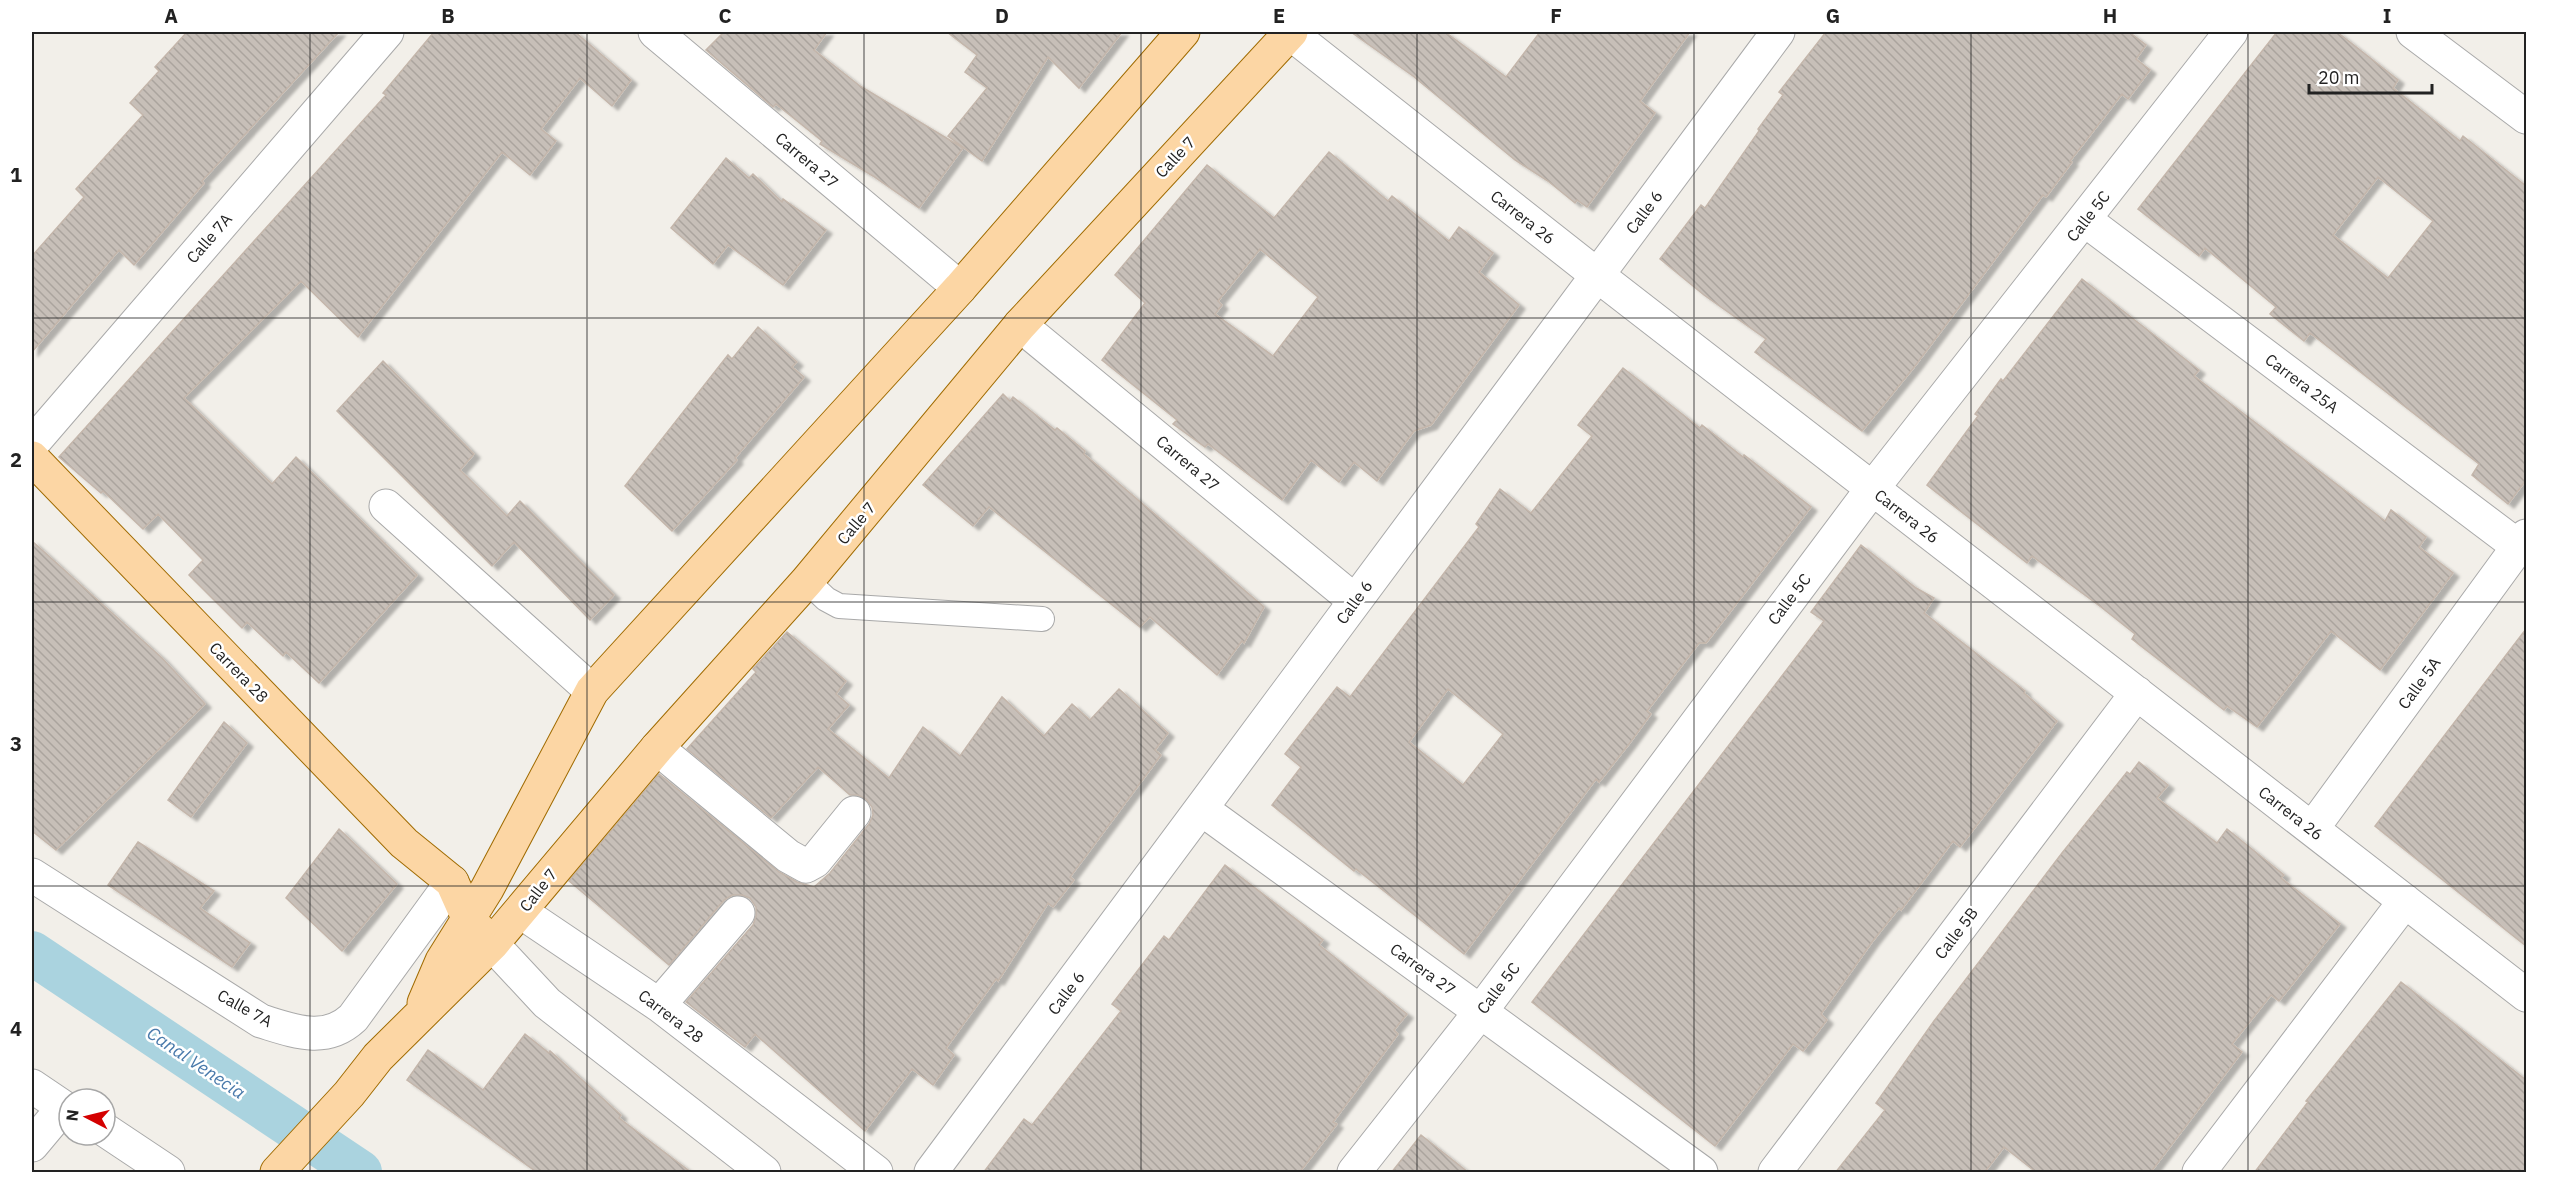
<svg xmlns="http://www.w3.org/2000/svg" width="2558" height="1204" viewBox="0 0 2558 1204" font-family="'IBM Plex Sans',sans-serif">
<defs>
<pattern id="building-back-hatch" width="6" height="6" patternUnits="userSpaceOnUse" patternTransform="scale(1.5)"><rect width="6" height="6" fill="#c7bfb8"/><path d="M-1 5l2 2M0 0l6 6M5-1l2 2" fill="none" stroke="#aba49e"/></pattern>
<filter id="shadow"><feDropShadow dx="6" dy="4" stdDeviation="1.5" flood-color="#0004"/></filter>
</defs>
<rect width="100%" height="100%" fill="#f2efe9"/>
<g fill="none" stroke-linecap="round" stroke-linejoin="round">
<path stroke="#aad3df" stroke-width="44" d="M32,953L360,1172"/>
</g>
<path fill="url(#building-back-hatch)" stroke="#c4b6ab" stroke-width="1.5" fill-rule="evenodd" filter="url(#shadow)" d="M187,32H339L202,181L204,183L134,265L119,250L32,352V256L84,197L76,189L143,115L130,103L159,71L155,67Z
M434,32H575L631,80L612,106L580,78L541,129L556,141L530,175L502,152L358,337L301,281L184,398L272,484L296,457L417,575L319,683L286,652L283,656L247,622L242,628L189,575L203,560L158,514L143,529L103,491L101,493L59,457L386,95L383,93Z
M724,32H827L814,50L860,86L963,148L919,208L873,176L820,144L822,141L776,104L773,107L706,50Z
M947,32H1122L1079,88L1048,57L982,161L948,136L987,88L965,72L977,55Z
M1351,32H1445L1506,77L1540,32H1690L1640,101L1655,113L1587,207L1577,200L1575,203L1548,181L1515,160L1413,76Z
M1826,32H2129L2146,45L2136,59L2150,70L2128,99L2122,94L2070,161L2072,162L2046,197L2043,195L1915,366L1862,431L1755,352L1766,339L1704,295L1660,259L1701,205L1705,208L1759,131L1758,129L1783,95L1779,92Z
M2277,32H2337L2398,80L2393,88L2460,141L2463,136L2526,186V480L2508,504L2472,475L2479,464L2310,333L2304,341L2270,314L2276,307L2205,248L2199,256L2138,209ZM2378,177L2433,221L2388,278L2333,235Z
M1329,152L1388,201L1392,196L1449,241L1459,227L1493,253L1479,272L1519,305L1431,425L1414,431L1377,481L1354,462L1339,482L1311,460L1282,500L1208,444L1205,447L1173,424L1177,420L1102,360L1145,303L1115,275L1207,165L1274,218ZM1260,249L1318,297L1273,356L1215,314L1222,305L1218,301Z
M726,158L749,178L753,174L782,202L783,199L826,230L783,285L728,245L713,264L671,228Z
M2082,279L2199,370L2194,376L2385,521L2391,510L2426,537L2419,547L2453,573L2380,670L2331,631L2257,727L2227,706L2224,710L2132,639L2135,634L2101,607L2032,556L2027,563L1927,485L1978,416L1975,414L2001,379L2003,381Z
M758,327L797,362L792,367L804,377L735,458L737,460L672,531L625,486L728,355L732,359Z
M383,361L474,454L460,470L507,516L520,501L614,595L590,620L514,542L492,566L337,411Z
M1623,368L1700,428L1702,425L1743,457L1744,455L1811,507L1706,643H1699L1647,711L1651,714L1629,744L1599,782L1596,779L1464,954L1356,869L1354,871L1272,805L1301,767L1285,754L1337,687L1350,697L1479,527L1476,524L1500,489L1531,513L1592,436L1578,425ZM1448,689L1503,734L1463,785L1409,742Z
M1003,394L1010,401L1013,397L1055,430L1057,428L1085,451L1084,454L1264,607L1244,643L1242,641L1217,675L1150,617L1140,627L989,507L973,526L923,485Z
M32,541L162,658L205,704L56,850L32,831Z
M1861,545L1916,588L1934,598L1924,613L2025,691L2024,693L2057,721L1960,847L1953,841L1901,910L1899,908L1872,942L1821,1014L1827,1020L1803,1051L1793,1044L1715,1146L1532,1002L1824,621L1811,612Z
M2526,629V946L2375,826Z
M787,632L846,681L836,694L849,705L828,729L889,778L923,727L960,756L1002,697L1044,736L1072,704L1090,720L1119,689L1168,733L1155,750L1161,755L1070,877L1074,880L1053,907L1048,903L998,981L996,979L946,1048L954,1055L933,1085L912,1069L865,1131L755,1034L745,1047L686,1002L753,925L756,916V907L750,898L742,895H732L724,900L669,965L569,881L659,774L779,872L797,882L814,887L830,873L869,824L873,815L872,807L866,799L858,795H850L818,767L771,818L687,749L756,672L753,669Z
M224,722L247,743L191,817L168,800Z
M2139,762L2168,785L2157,798L2217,843L2227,829L2284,875L2281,878L2340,924L2279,1001L2271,995L2232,1044L2242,1052L2150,1173H2037L2004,1147L1984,1173H1835L1885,1110L1876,1103L1934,1021L2062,853L2127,772L2130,774Z
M339,829L397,884L342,951L286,898Z
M138,842L214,891L200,908L250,943L232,967L108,885Z
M1225,865L1323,940L1319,945L1407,1014L1394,1030L1398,1034L1333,1122L1337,1124L1299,1173H983L1024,1119L1032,1125L1121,1011L1112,1004L1164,936L1169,940Z
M2401,982L2526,1080V1173H2254L2308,1102L2306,1101Z
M525,1034L549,1053L550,1051L621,1115L619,1118L692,1173H538L407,1080L428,1050L483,1090Z
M1421,1135L1469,1173H1391Z"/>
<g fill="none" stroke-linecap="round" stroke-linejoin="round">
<g stroke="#a9a9a9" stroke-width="26">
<path id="lane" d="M807,581L826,599L839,606L1042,619"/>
</g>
<g stroke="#a9a9a9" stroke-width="35">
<path id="street" d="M655,32L960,288
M2413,32L2526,117
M1290,33L1597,275L2526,995
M2085,220L2519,547
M1020,325L1355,601
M32,444L387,32
M386,506L592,691
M657,748L788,856L806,866L815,861L854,813
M1203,810L1701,1172
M2312,829L2526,536
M32,875L261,1021C294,1031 325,1044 353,1018L452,882
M521,912L659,1005L876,1172
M492,944L547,1003L764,1172
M659,1005L738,913
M32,1086L69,1111
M105,1130L168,1172
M32,1145L63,1108
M931,1172L1778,32
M1354,1172L1481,1011L1872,489L2231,32
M1775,1172L2137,693
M2199,1172L2405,901"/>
</g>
<g stroke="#a06b00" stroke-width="35">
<path id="primary" d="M32,458L404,843L452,882L469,920L481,932
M424,1003L442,961L487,889L592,691L960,288L1183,32
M277,1172L349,1094L378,1057L492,944L657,748L807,581L1020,325L1291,32"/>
</g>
<use href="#lane" stroke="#fff" stroke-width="24"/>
<use href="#street" stroke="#fff" stroke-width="33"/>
<use href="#primary" stroke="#fcd6a4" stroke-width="33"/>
</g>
<path fill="none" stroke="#222" stroke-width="1.5" stroke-opacity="0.55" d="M310,32V1172M587,32V1172M864,32V1172M1141,32V1172M1417,32V1172M1694,32V1172M1971,32V1172M2248,32V1172M32,318H2526M32,602H2526M32,886H2526"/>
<g text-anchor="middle" stroke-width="5" stroke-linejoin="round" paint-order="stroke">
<g font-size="16" fill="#222" stroke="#fff">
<text transform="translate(1175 157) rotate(-47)" y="6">Calle 7</text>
<text transform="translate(807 160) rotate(40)" y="6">Carrera 27</text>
<text transform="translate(1644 212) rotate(-53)" y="6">Calle 6</text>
<text transform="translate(2088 216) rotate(-52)" y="6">Calle 5C</text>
<text transform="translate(1523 217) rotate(38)" y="6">Carrera 26</text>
<text transform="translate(209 238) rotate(-49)" y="6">Calle 7A</text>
<text transform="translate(2302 383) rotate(37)" y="6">Carrera 25A</text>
<text transform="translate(1188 463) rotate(40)" y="6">Carrera 27</text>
<text transform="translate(1907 516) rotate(38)" y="6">Carrera 26</text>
<text transform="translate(856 523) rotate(-50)" y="6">Calle 7</text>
<text transform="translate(1789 599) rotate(-53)" y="6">Calle 5C</text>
<text transform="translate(1354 602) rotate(-54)" y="6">Calle 6</text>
<text transform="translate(239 672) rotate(46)" y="6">Carrera 28</text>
<text transform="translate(2419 683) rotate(-54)" y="6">Calle 5A</text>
<text transform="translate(2291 813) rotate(38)" y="6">Carrera 26</text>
<text transform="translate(538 890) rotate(-52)" y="6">Calle 7</text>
<text transform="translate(1956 933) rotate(-53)" y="6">Calle 5B</text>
<text transform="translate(1423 969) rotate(36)" y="6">Carrera 27</text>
<text transform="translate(1498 988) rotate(-53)" y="6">Calle 5C</text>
<text transform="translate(1066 993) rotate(-53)" y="6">Calle 6</text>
<text transform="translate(245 1008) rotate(29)" y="6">Calle 7A</text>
<text transform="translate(671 1016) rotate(37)" y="6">Carrera 28</text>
</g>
<g font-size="18" font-style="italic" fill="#4a7aab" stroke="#fff">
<text transform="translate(196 1063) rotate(34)" y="6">Canal Venecia</text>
</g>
</g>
<rect width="2558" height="1204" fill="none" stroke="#ffffff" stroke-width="66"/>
<g transform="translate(87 1117) rotate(277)"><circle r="28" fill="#ffffff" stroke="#a7a7a7" stroke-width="1.5"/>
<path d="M0-4.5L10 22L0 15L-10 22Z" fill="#d40000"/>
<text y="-9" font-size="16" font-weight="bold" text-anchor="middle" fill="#222222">N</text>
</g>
<path d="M2309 84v9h123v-9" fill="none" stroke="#222222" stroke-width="3"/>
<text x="2318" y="84" font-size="18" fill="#222222" stroke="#ffffff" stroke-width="4.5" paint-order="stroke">20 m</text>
<rect x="33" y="33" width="2492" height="1138" fill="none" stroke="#222" stroke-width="2"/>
<g font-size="20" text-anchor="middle" font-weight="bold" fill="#222">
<text x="171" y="23">A</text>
<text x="448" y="23">B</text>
<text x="725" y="23">C</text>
<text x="1002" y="23">D</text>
<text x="1279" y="23">E</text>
<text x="1556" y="23">F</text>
<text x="1833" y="23">G</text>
<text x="2110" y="23">H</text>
<text x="2387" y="23">I</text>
<text x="16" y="182">1</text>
<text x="16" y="467">2</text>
<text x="16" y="751">3</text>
<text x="16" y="1036">4</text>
</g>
</svg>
